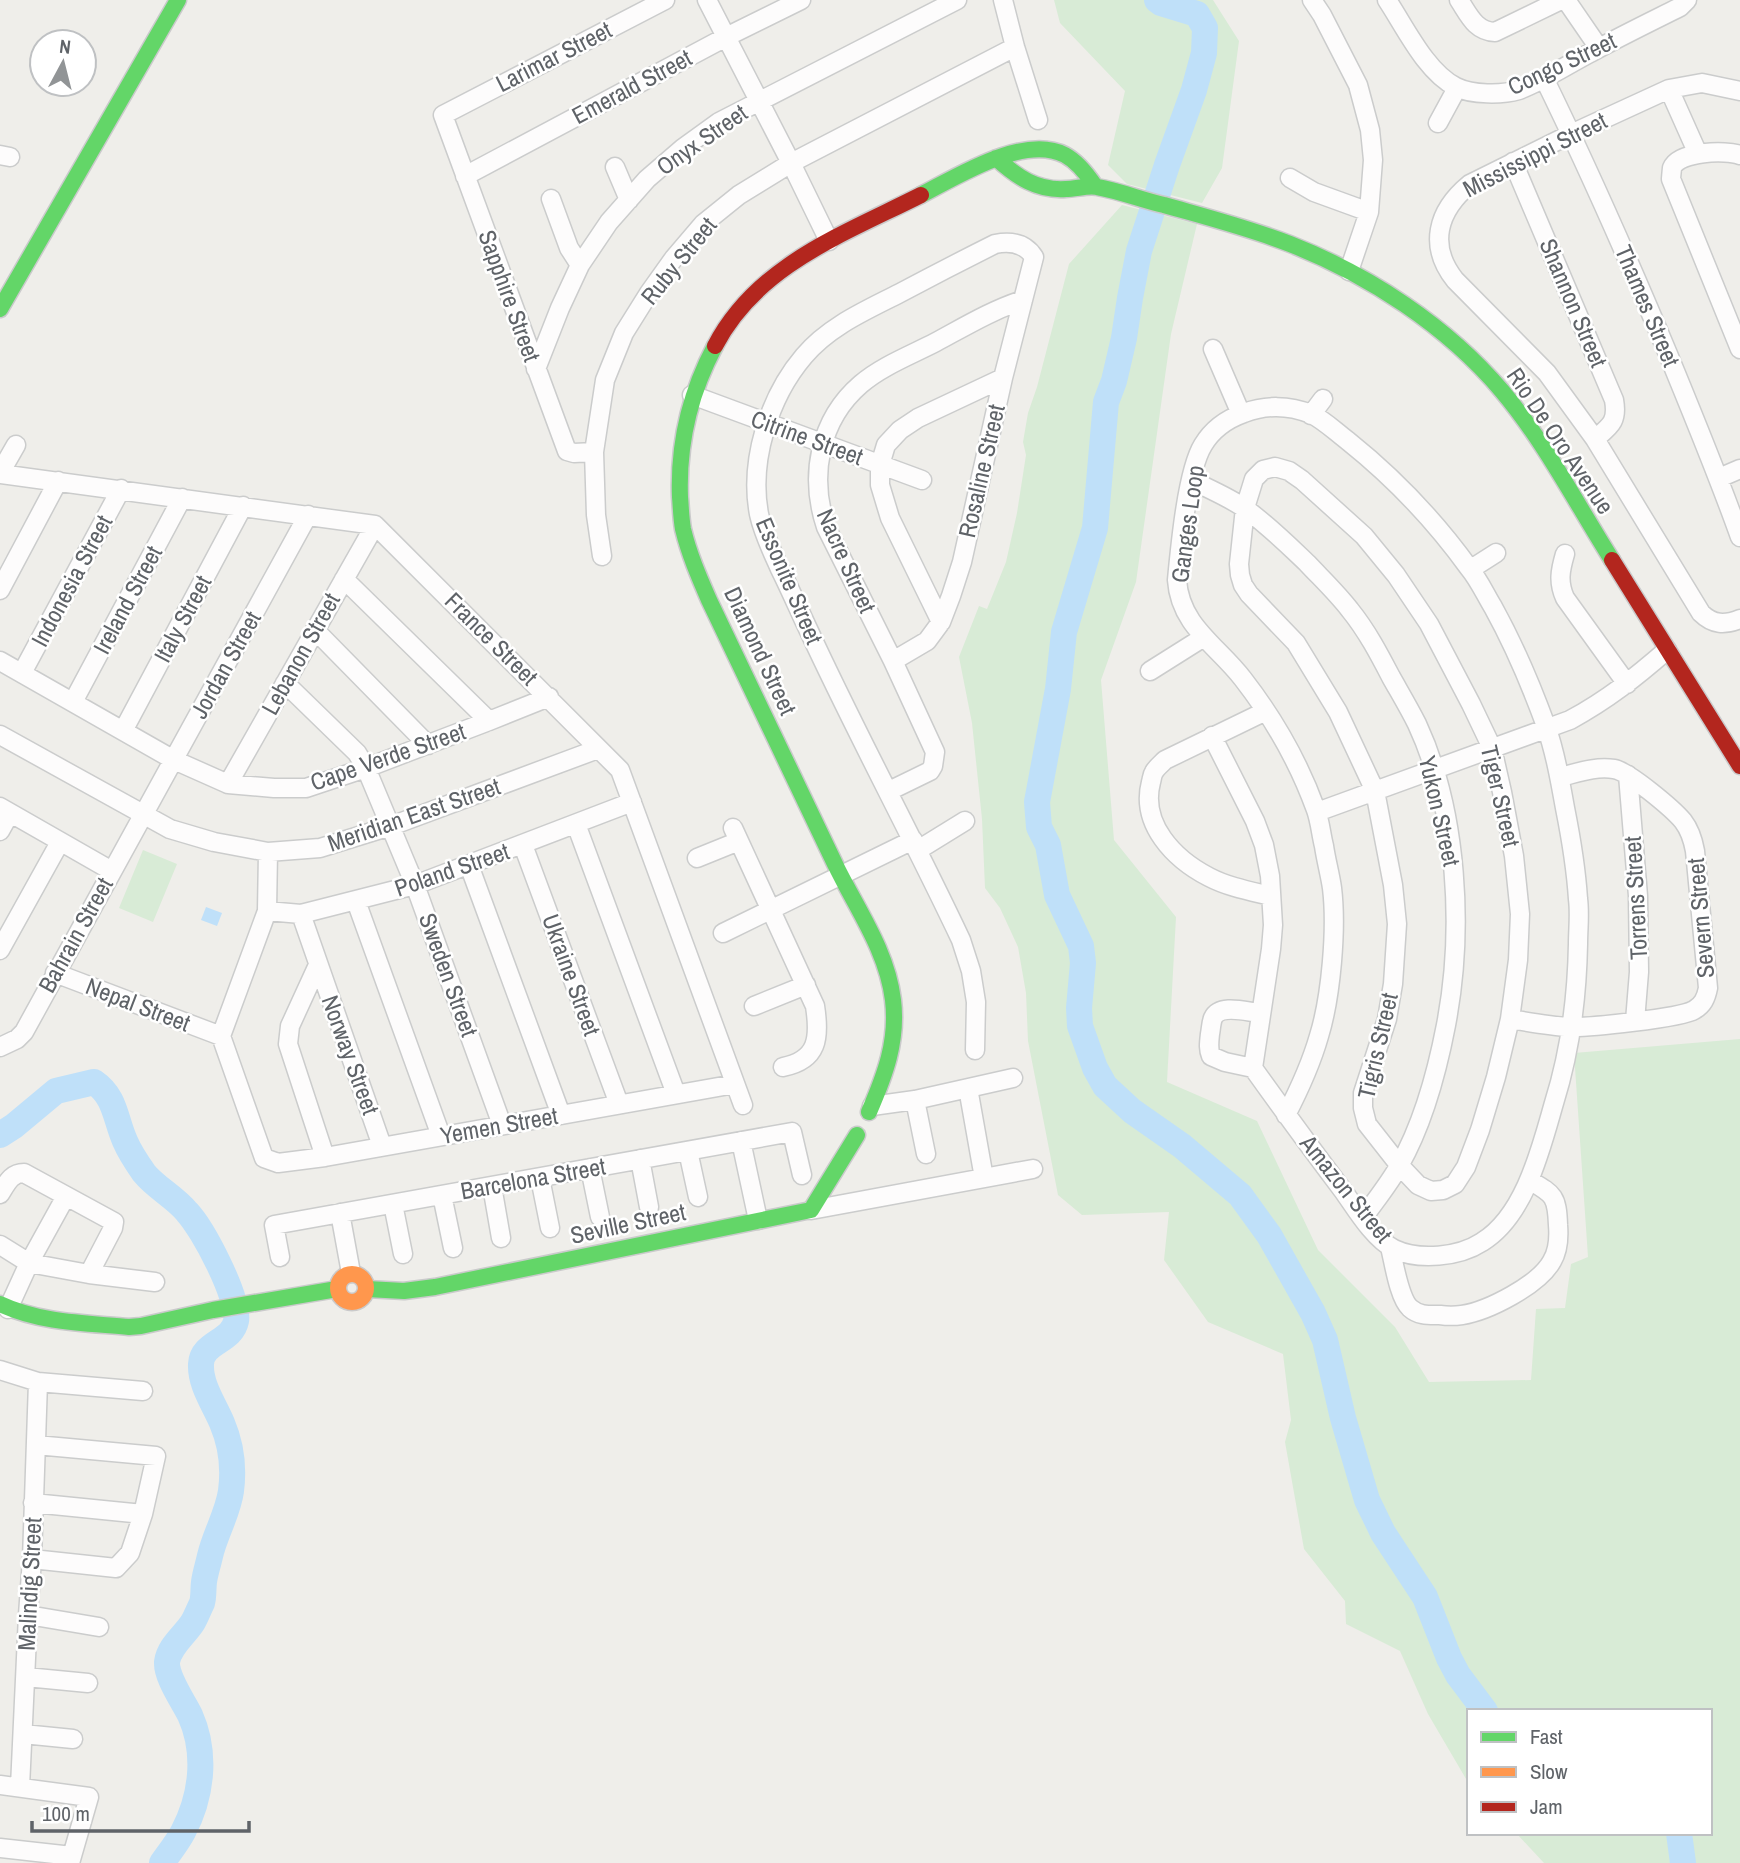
<svg xmlns="http://www.w3.org/2000/svg" width="1740" height="1863" viewBox="0 0 1740 1863" font-family="'Archivo Narrow',sans-serif">
<rect width="100%" height="100%" fill="#efeeea"/>
<path fill="#d8ebd6" d="M1054,0H1213L1239,41L1222,168L1202,203L1127,184L1108,165L1125,91L1060,23Z
M1122,205L1197,224L1171,334L1136,582L1101,680L1114,840L1176,917L1167,1082L1257,1121L1318,1250L1395,1327L1429,1382L1531,1380L1536,1309L1565,1308L1571,1264L1588,1257L1574,1053L1740,1039V1863H1544L1516,1833H1710V1711H1469V1784L1428,1714L1400,1651L1346,1624L1345,1601L1304,1549L1285,1442L1291,1420L1283,1354L1208,1322L1164,1260L1169,1212L1082,1215L1058,1195L1028,1041L1026,993L1018,947L1000,908L985,888L982,819L972,723L959,657L979,606L987,609L1006,562L1017,513L1026,455L1023,442L1028,413L1037,387L1069,264Z
M143,850L177,864L153,922L119,908Z"/>
<path fill="#bfe0f9" d="M206,907L222,913L217,926L201,920Z"/>
<g fill="none" stroke-linecap="round" stroke-linejoin="round">
<path stroke="#bfe0f9" stroke-width="26" d="M1157,0L1161,3L1197,14L1205,28L1204,53L1194,90L1167,165L1139,251L1130,298L1124,338L1114,381L1106,402L1095,528L1064,632L1058,689L1037,802L1039,827L1048,845L1057,895L1081,946L1083,963L1079,1008L1080,1026L1095,1068L1105,1086L1132,1111L1182,1146L1240,1195L1269,1235L1313,1313L1325,1340L1343,1418L1367,1500L1383,1533L1425,1597L1449,1658L1458,1675L1485,1711
M0,1135L14,1126L56,1091L94,1082C116,1097 115,1119 125,1141C130,1153 137,1163 144,1173C156,1188 175,1197 187,1212C203,1229 240,1299 236,1321C232,1342 202,1342 201,1364C200,1385 214,1404 222,1423C231,1444 234,1468 231,1491C228,1513 215,1534 210,1556C208,1565 205,1574 204,1582C203,1589 204,1596 202,1603C199,1609 196,1617 193,1622C185,1635 169,1646 167,1662C166,1677 183,1701 190,1715C207,1753 202,1796 183,1832C177,1843 169,1853 162,1863
M1679,1833L1683,1863"/>
<g stroke="#cbcccc" stroke-width="21">
<path id="street" d="M707,0L791,163L829,241
M1003,0L1015,47L1038,120
M1312,0L1322,15L1358,85L1370,130L1373,160L1369,212L1349,271
M1387,0C1405,27 1426,72 1456,87C1472,95 1502,95 1519,90C1543,81 1567,65 1590,53C1619,37 1650,22 1680,7L1687,0
M1459,0C1469,15 1475,31 1495,32L1561,0
M1566,0L1599,48
M1544,78C1588,168 1629,261 1668,354C1693,415 1718,475 1740,537
M1669,89L1698,154
M1740,91L1702,83L1669,89L1571,134L1470,184C1437,211 1428,246 1455,280L1547,373L1595,439L1701,613C1713,625 1725,625 1740,619
M1438,123L1457,88
M0,155L10,157
M1740,155C1726,150 1679,151 1672,168C1672,168 1671,178 1671,179L1740,349
M1513,162L1614,400C1618,422 1610,426 1595,439
M615,167L629,200
M465,176L726,37L801,0
M1290,178L1314,192L1369,212
M551,199L569,248L580,265
M1213,349L1241,414
M536,369L560,308L580,265L609,222L647,179L683,148L719,122L957,0
M692,395L922,480
M1311,415L1323,399
M594,452L574,453L567,451L443,115L665,0
M1275,467L1289,471L1302,480L1364,536L1396,575L1429,624L1471,704L1492,748L1502,792L1514,856L1520,914L1518,960L1510,1019L1496,1077L1480,1130L1466,1167L1455,1184L1443,1190L1431,1191L1418,1185L1400,1166L1367,1124L1363,1108V1093L1387,1019L1393,984L1397,924L1393,885L1375,791L1338,712L1296,643L1249,594L1243,585L1240,575L1239,564L1245,508L1254,479L1263,470Z
M0,473L16,445
M0,474L375,525L620,770L743,1105
M1719,478L1740,469
M1192,480C1210,490 1231,498 1247,510C1269,526 1288,545 1307,563C1321,578 1337,593 1350,610C1367,631 1379,654 1391,677C1400,693 1409,708 1417,724C1458,812 1464,931 1446,1025C1437,1072 1423,1124 1399,1166C1389,1184 1375,1201 1363,1218
M1565,554C1560,571 1558,582 1565,598L1627,684
M602,556L596,515L594,452L605,380L624,333L649,293L674,258L703,224L739,195L791,163L1015,47
M1471,569L1496,553
M344,579L489,721
M0,590L58,481
M941,622L890,518L880,485V465L886,445L900,430L918,418L1003,378
M315,630L428,745
M0,661L174,760L228,784L274,788H306L366,768L489,721L549,697
M893,661L927,641L941,622L951,596L962,562L1003,378L1034,257C1025,243 1010,241 995,244C963,260 932,276 900,293C867,310 829,326 804,356C769,397 749,461 759,514C763,533 772,551 780,569C790,589 799,610 809,631C857,735 912,836 961,940L971,971L976,1002L975,1050
M1150,671L1204,637
M22,673L121,489
M285,683L357,753L366,768L415,885L502,1125
M73,702L182,498
M1266,711L1165,760C1162,763 1156,768 1154,772C1152,775 1152,779 1151,782C1140,824 1174,859 1209,877C1228,887 1250,891 1271,896
M123,731L243,506
M0,735L170,829L214,842L268,852L320,848L391,826L598,749
M1212,736L1255,821L1264,845L1270,876L1273,925L1271,949L1253,1068C1283,1110 1313,1151 1344,1192C1356,1209 1374,1239 1394,1249C1419,1261 1459,1257 1482,1242C1525,1216 1541,1148 1554,1103C1570,1052 1577,998 1578,944C1578,929 1580,914 1578,899C1576,868 1571,838 1565,808C1560,780 1555,752 1546,726C1531,685 1514,645 1493,607C1485,594 1479,580 1469,568C1435,521 1393,477 1348,441C1336,432 1324,420 1311,414C1289,405 1265,405 1244,413C1227,419 1212,430 1203,445C1187,471 1180,548 1177,580C1180,626 1218,646 1243,679C1274,719 1299,763 1316,810C1320,821 1321,834 1324,846C1326,860 1330,874 1332,888C1337,929 1331,997 1319,1036C1311,1064 1299,1090 1286,1115
M1628,775L1638,896L1639,972L1635,1021
M228,784L375,525
M889,791L930,771L933,766L935,752L893,661L826,527C809,476 819,420 861,384C882,366 911,355 936,342C964,327 992,310 1023,300
M0,807L112,871
M1317,812L1570,720C1607,700 1636,677 1667,650
M576,824L676,1094
M733,828L815,1006C820,1038 818,1060 783,1067
M0,831L10,813
M523,845L619,1104
M918,850L965,821
M268,852L267,911L221,1036L264,1158L278,1163L325,1157L735,1084
M697,858L739,841
M469,865L561,1115
M356,901L441,1136
M267,911L301,914L415,885L632,802
M301,914L382,1146
M723,933L913,840
M0,950L60,842
M318,965L290,1026L288,1044L325,1157
M55,973L221,1036
M754,1006L806,985
M1510,1019C1529,1022 1550,1026 1569,1027C1587,1028 1681,1018 1694,1010C1703,1005 1706,998 1708,988L1695,851C1693,840 1690,830 1683,821C1673,809 1628,771 1614,769C1595,766 1577,773 1560,777
M0,1047L17,1039L24,1032L308,515
M1253,1068L1225,1062L1211,1056C1208,1049 1209,1043 1210,1034C1211,1029 1211,1023 1213,1018C1220,1003 1247,1012 1260,1013
M968,1088L984,1178
M915,1100L926,1154
M872,1106L915,1100L1013,1078
M741,1141L758,1220
M688,1151L698,1197
M640,1159L649,1207
M590,1168L600,1217
M540,1178L550,1228
M492,1186L501,1238
M0,1194C7,1183 11,1173 24,1173L114,1222L113,1228L89,1274
M442,1195L453,1248
M393,1204L403,1254
M811,1210L1033,1169
M340,1213L351,1273
M0,1245L29,1263L89,1274L155,1282
M1390,1247C1394,1263 1399,1298 1410,1308C1419,1316 1429,1315 1440,1315C1447,1316 1455,1316 1462,1315C1488,1311 1539,1285 1552,1261C1558,1251 1559,1237 1558,1225C1557,1195 1553,1194 1529,1180
M280,1257L274,1225L792,1132L802,1175
M8,1309L29,1263L66,1196
M0,1370L38,1382L143,1391
M33,1503L143,1514
M32,1559L116,1568L130,1553L143,1514L156,1456L36,1445
M28,1615L99,1627
M26,1677L88,1683
M23,1734L73,1739
M0,1785L89,1797L70,1863
M20,1787L28,1615L32,1559L38,1382
M0,1848L72,1856"/>
</g>
<g stroke="#cacacb" stroke-width="19">
<path id="fast" d="M996,158C1017,177 1037,191 1066,189C1076,189 1088,185 1097,187C1120,191 1142,200 1164,205C1206,217 1249,228 1290,244C1369,275 1447,326 1502,391C1545,442 1576,503 1612,560
M921,195C958,176 1024,134 1065,155C1078,162 1087,174 1095,186
M0,309L178,0
M715,346C690,393 678,444 680,497C681,508 681,518 683,529C689,554 699,577 709,600C751,688 793,776 835,864C856,908 887,950 893,1000C898,1041 885,1075 869,1112
M367,1289L404,1291L435,1287L811,1210L857,1135
M0,1304C40,1323 86,1323 129,1327L141,1326L213,1310L337,1289"/>
</g>
<g stroke="#cacacb" stroke-width="19">
<path id="slow" d="M338 1288a14 14 0 1 1 28 0a14 14 0 1 1-28 0Z"/>
</g>
<g stroke="#cacacb" stroke-width="19">
<path id="jam" d="M715,346C757,265 844,234 921,195
M1612,560L1740,766"/>
</g>
<use href="#street" stroke="#fdfcfc" stroke-width="18"/>
<use href="#fast" stroke="#63d668" stroke-width="16"/>
<use href="#slow" stroke="#ff974d" stroke-width="16"/>
<use href="#jam" stroke="#b3261e" stroke-width="16"/>
</g>
<g text-anchor="middle" stroke-width="5" stroke-linejoin="round" paint-order="stroke">
<g font-size="24" fill="#5f6368" stroke="#fff">
<text transform="translate(554 57) rotate(-27)" y="8">Larimar Street</text>
<text transform="translate(1562 64) rotate(-25)" y="8">Congo Street</text>
<text transform="translate(632 87) rotate(-28)" y="8">Emerald Street</text>
<text transform="translate(702 140) rotate(-35)" y="8">Onyx Street</text>
<text transform="translate(1535 155) rotate(-27)" y="8">Mississippi Street</text>
<text transform="translate(679 261) rotate(-51)" y="8">Ruby Street</text>
<text transform="translate(509 296) rotate(70)" y="8">Sapphire Street</text>
<text transform="translate(1573 303) rotate(67)" y="8">Shannon Street</text>
<text transform="translate(1647 306) rotate(67)" y="8">Thames Street</text>
<text transform="translate(807 438) rotate(20)" y="8">Citrine Street</text>
<text transform="translate(1560 441) rotate(56)" y="8">Rio De Oro Avenue</text>
<text transform="translate(982 471) rotate(-77)" y="8">Rosaline Street</text>
<text transform="translate(1188 524) rotate(-82)" y="8">Ganges Loop</text>
<text transform="translate(846 561) rotate(66)" y="8">Nacre Street</text>
<text transform="translate(72 581) rotate(-62)" y="8">Indonesia Street</text>
<text transform="translate(789 581) rotate(67)" y="8">Essonite Street</text>
<text transform="translate(128 600) rotate(-62)" y="8">Ireland Street</text>
<text transform="translate(183 619) rotate(-62)" y="8">Italy Street</text>
<text transform="translate(491 639) rotate(45)" y="8">France Street</text>
<text transform="translate(760 651) rotate(65)" y="8">Diamond Street</text>
<text transform="translate(301 654) rotate(-61)" y="8">Lebanon Street</text>
<text transform="translate(226 665) rotate(-61)" y="8">Jordan Street</text>
<text transform="translate(388 757) rotate(-19)" y="8">Cape Verde Street</text>
<text transform="translate(1500 796) rotate(77)" y="8">Tiger Street</text>
<text transform="translate(1439 811) rotate(77)" y="8">Yukon Street</text>
<text transform="translate(414 815) rotate(-19)" y="8">Meridian East Street</text>
<text transform="translate(452 870) rotate(-19)" y="8">Poland Street</text>
<text transform="translate(1636 898) rotate(-93)" y="8">Torrens Street</text>
<text transform="translate(1701 918) rotate(-95)" y="8">Severn Street</text>
<text transform="translate(76 935) rotate(-61)" y="8">Bahrain Street</text>
<text transform="translate(448 975) rotate(70)" y="8">Sweden Street</text>
<text transform="translate(571 975) rotate(70)" y="8">Ukraine Street</text>
<text transform="translate(138 1005) rotate(21)" y="8">Nepal Street</text>
<text transform="translate(1378 1046) rotate(-77)" y="8">Tigris Street</text>
<text transform="translate(350 1055) rotate(70)" y="8">Norway Street</text>
<text transform="translate(499 1126) rotate(-10)" y="8">Yemen Street</text>
<text transform="translate(533 1179) rotate(-10)" y="8">Barcelona Street</text>
<text transform="translate(1346 1189) rotate(51)" y="8">Amazon Street</text>
<text transform="translate(628 1224) rotate(-12)" y="8">Seville Street</text>
<text transform="translate(30 1584) rotate(-87)" y="8">Malindig Street</text>
</g>
</g>
<rect x="1467" y="1709" width="245" height="126" fill="#ffffff" stroke="#bfc1c3" stroke-width="2"/>
<rect x="1481" y="1732" width="35" height="10" fill="#63d668" stroke="#bfc1c3" stroke-width="2"/>
<text x="1530" y="1744" font-size="21" fill="#5f6368">Fast</text>
<rect x="1481" y="1767" width="35" height="10" fill="#ff974d" stroke="#bfc1c3" stroke-width="2"/>
<text x="1530" y="1779" font-size="21" fill="#5f6368">Slow</text>
<rect x="1481" y="1802" width="35" height="10" fill="#b3261e" stroke="#bfc1c3" stroke-width="2"/>
<text x="1530" y="1814" font-size="21" fill="#5f6368">Jam</text>
<g transform="translate(63 63) rotate(7)"><circle r="33" fill="#ffffff" stroke="#bfc1c3" stroke-width="2"/>
<path d="M0-5L12 26L0 18L-12 26Z" fill="#919496"/>
<text y="-10" font-size="19" font-weight="bold" text-anchor="middle" fill="#5f6368">N</text>
</g>
<path d="M32 1821v10h217v-10" fill="none" stroke="#5f6368" stroke-width="3.5"/>
<text x="42" y="1821" font-size="21" fill="#5f6368" stroke="#ffffff" stroke-width="5" paint-order="stroke">100 m</text>
</svg>
